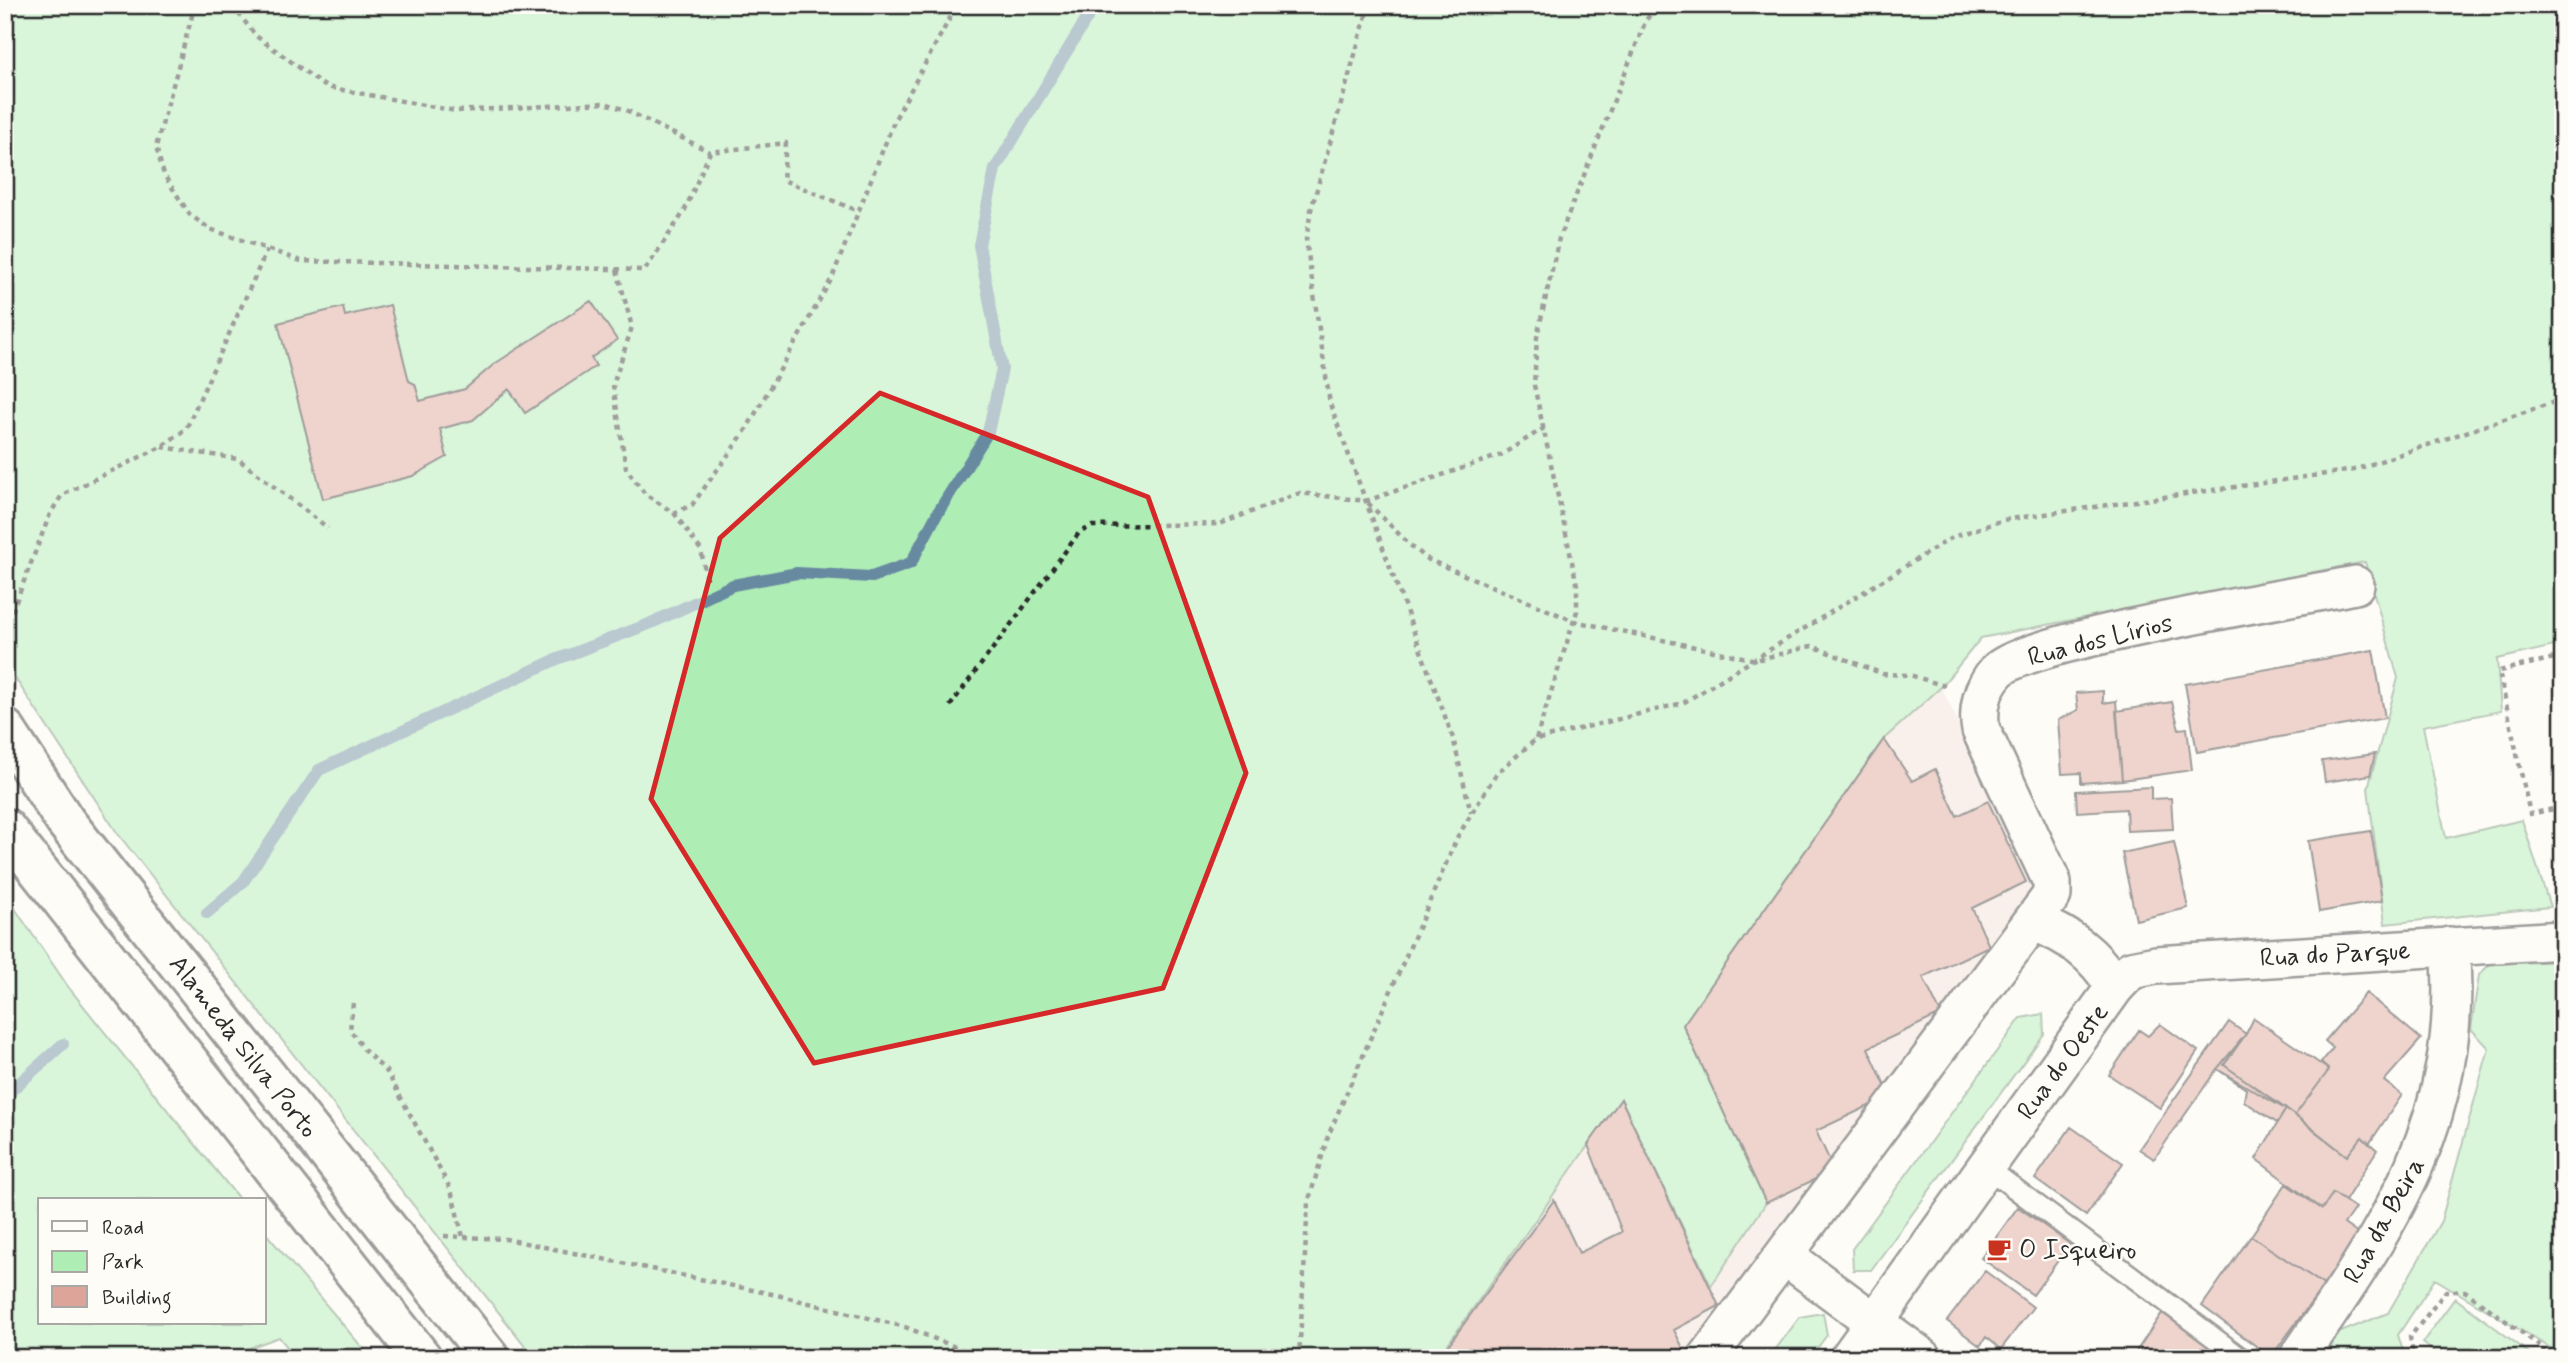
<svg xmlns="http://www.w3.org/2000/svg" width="2568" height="1363" viewBox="0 0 2568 1363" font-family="Mynerve,sans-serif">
<rect width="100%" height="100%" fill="#fdfcf7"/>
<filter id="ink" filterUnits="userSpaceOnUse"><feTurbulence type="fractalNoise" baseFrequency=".0143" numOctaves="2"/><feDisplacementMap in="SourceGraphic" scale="14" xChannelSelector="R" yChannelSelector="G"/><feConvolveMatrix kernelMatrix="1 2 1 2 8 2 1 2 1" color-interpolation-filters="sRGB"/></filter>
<g filter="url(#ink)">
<path fill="#f3e2db" d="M1941,687L2041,892L1693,1358H1438L1621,1099L1710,1285L1766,1202L1683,1025L1884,739Z"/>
<path fill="#aeeeb5" stroke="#6c8c70" stroke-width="2" d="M5,5H2563V644L2497,659L2501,711L2423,726L2446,838L2522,820L2550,907L2385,924L2368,788L2398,678L2365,562L1981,638L1941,687L1884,739L1683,1025L1766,1203L1711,1286L1621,1099L1438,1358H535L118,834L5,663Z
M5,894L69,988L240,1200H40V1323H264V1231L371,1358H296L279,1337L238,1352L232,1358H5Z
M2563,961V1358H2554L2557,1352L2435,1279L2398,1335L2405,1358H2375L2361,1348L2353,1358H2327L2336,1334L2388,1313L2441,1221L2489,1048L2471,1029L2479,975L2490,964Z
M2043,1014L2044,1034L1871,1270H1853L1852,1249L2021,1018Z
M2455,1298L2536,1358H2442L2422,1343Z
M1823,1313L1827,1335L1810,1358H1769L1800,1317Z"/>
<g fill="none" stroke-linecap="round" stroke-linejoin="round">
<path stroke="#688aa1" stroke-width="12" d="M207,913L243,882L319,770L555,660L649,624L733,585L797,573L872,577L911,563L937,514L988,432L1002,369L979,245L995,169L1095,5
M5,1096L63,1044"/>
</g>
<path fill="#dda49a" stroke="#2b2b2b" stroke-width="2" d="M591,301L617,340L591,358L596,366L525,413L509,389L473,420L440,429L447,457L413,476L323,499L278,323L343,307L345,316L390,305L409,381L415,384L420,401L465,389L493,365Z
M2373,650L2385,718L2197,752L2185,684Z
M2103,691V703L2116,701L2122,780L2081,783V773L2062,774L2058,720L2078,710L2076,693Z
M2172,702L2179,729L2187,728L2192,770L2122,780L2116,711Z
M1884,739L1912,781L1935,769L1957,816L1988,801L2026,882L1972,908L1989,946L1923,977L1941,1014L1868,1048L1890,1096L1816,1131L1834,1170L1766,1203L1683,1025Z
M2375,754L2370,775L2325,782L2322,761Z
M2151,787V799L2171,798L2173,829L2127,831L2126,809L2077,812L2076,791Z
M2371,831L2382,901L2319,912L2308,841Z
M2174,842L2188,908L2136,920L2122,853Z
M2366,993L2421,1039L2384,1081L2402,1095L2369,1144L2362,1137L2347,1156L2295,1115L2329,1070L2321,1063L2333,1048L2325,1041Z
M2254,1018L2329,1070L2295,1115L2217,1069L2246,1034Z
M2229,1022L2246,1034L2224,1065L2286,1109L2277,1123L2244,1101L2246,1089L2217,1069L2154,1159L2139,1149Z
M2160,1024L2198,1051L2160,1108L2109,1075L2139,1030L2148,1036Z
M1621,1099L1719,1306L1674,1330L1687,1356L1439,1358L1554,1200L1579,1253L1622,1232L1588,1145Z
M2286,1109L2347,1156L2362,1137L2377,1150L2345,1201L2333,1193L2322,1209L2256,1159Z
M2071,1127L2123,1163L2086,1216L2035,1179Z
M2286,1184L2322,1209L2333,1193L2355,1208L2344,1224L2358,1234L2324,1285L2251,1236Z
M2018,1207L2070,1244L2033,1295L1981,1258Z
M2251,1236L2324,1285L2271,1357L2202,1306Z
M1985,1271L2033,1307L2001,1349L1986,1337L1980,1346L1947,1321Z
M2162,1313L2229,1358H2132Z
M2063,1347L2080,1358H2056Z"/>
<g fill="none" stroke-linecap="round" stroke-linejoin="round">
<g stroke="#2b2b2b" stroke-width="24">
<path id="service" d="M1986,1167L2241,1358"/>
</g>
<g stroke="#2b2b2b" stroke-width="42">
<path id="minor" d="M2034,922C2069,935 2095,954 2115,987
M1785,1256L1923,1358
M1707,1358L2052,895V882L1981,730C1977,710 1982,687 1997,671C2026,640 2298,597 2355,585
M1849,1358L2115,987L2131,970L2156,965L2563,940
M2298,1358C2390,1225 2465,1116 2450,946"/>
</g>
<g stroke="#2b2b2b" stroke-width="44">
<path id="secondary" d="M5,729L65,821L490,1358
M5,828L422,1358"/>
</g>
<path stroke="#2b2b2b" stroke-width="4.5" stroke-dasharray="5 5" stroke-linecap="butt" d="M195,5L156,147L164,175L190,215L210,229L301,261L645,270L684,212L710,152L786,143L783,180L858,211
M232,5L256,36L326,87L456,111L605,103L626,110L710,152
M1369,5L1311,210L1306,240L1330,404L1453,738L1471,813
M617,270L632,327L613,385L626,468L645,494L674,513L692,505L746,430L832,278L895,119L957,5
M162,447L238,459L328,528
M1368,503L1410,545L1429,560L1574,621L1756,660L1812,646L1883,674L1910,675L1945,686
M674,513L701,550L707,581
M5,630L50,514L62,495L161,447L186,429L267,250
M2563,656L2499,671L2530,814L2563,807
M950,706L1079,533L1092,526L1220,524L1300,493L1366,501L1501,455L1544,428
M1536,739L1577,611V585L1534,385L1537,337L1559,238L1646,20L1658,5
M353,1003L350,1030L366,1052L387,1072L451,1190L463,1237
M444,1236L506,1239L777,1295L905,1327L983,1358
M1299,1358L1308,1203L1328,1136L1458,836L1496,774L1535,740L1683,703L1953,537L2003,520L2354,470L2563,399
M2419,1358L2413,1354L2410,1337L2446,1291H2465L2544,1349V1358"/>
<use href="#service" stroke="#fdfcf7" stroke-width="19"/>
<use href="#minor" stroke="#fdfcf7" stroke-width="37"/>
<use href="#secondary" stroke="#fdfcf7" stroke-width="38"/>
</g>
</g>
<path d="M0 0H2568V1363H0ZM880,393L1148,497L1246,773L1163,988L814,1063L651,799L720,538Z" fill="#fdfcf7" fill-opacity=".55" fill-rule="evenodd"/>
<path fill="none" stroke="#d62828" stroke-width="5" stroke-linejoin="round" d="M880,393L1148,497L1246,773L1163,988L814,1063L651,799L720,538Z"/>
<defs>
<g id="cafe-bare" transform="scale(1.89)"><path d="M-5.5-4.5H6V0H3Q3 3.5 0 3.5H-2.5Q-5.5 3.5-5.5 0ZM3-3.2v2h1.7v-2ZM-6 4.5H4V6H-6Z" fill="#c8321e" stroke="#fdfcf7" stroke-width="2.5" paint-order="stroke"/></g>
</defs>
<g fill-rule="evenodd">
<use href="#cafe-bare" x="1999" y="1249"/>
</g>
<g text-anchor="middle" stroke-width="5" stroke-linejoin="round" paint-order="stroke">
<g font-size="26" fill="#2b2b2b" stroke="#fdfcf7">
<text transform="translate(2100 639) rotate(-14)" y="9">Rua dos Lírios</text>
<text transform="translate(2335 953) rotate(-3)" y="9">Rua do Parque</text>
<text transform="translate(244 1046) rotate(52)" y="9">Alameda Silva Porto</text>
<text transform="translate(2062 1061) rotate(-54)" y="9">Rua do Oeste</text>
<text transform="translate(2383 1220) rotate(-61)" y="9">Rua da Beira</text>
</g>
<g font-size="26" fill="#2b2b2b" stroke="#fdfcf7" text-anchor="start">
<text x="2019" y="1258">O Isqueiro</text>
</g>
</g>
<rect width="2568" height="1363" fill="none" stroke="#fdfcf7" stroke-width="28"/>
<rect x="14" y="14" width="2540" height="1335" fill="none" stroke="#2b2b2b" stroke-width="2.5" filter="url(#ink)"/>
<rect x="38" y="1198" width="228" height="126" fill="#fdfcf7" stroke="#a9a8a5" stroke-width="2"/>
<rect x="52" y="1221" width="35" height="10" fill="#fdfcf7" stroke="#a9a8a5" stroke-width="2"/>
<text x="102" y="1234" font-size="21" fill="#2b2b2b">Road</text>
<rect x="52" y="1251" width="35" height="21" fill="#aeeeb5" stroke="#a9a8a5" stroke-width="2"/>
<text x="102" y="1268" font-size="21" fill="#2b2b2b">Park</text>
<rect x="52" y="1286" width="35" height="21" fill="#dda49a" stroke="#a9a8a5" stroke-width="2"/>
<text x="102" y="1304" font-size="21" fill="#2b2b2b">Building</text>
</svg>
